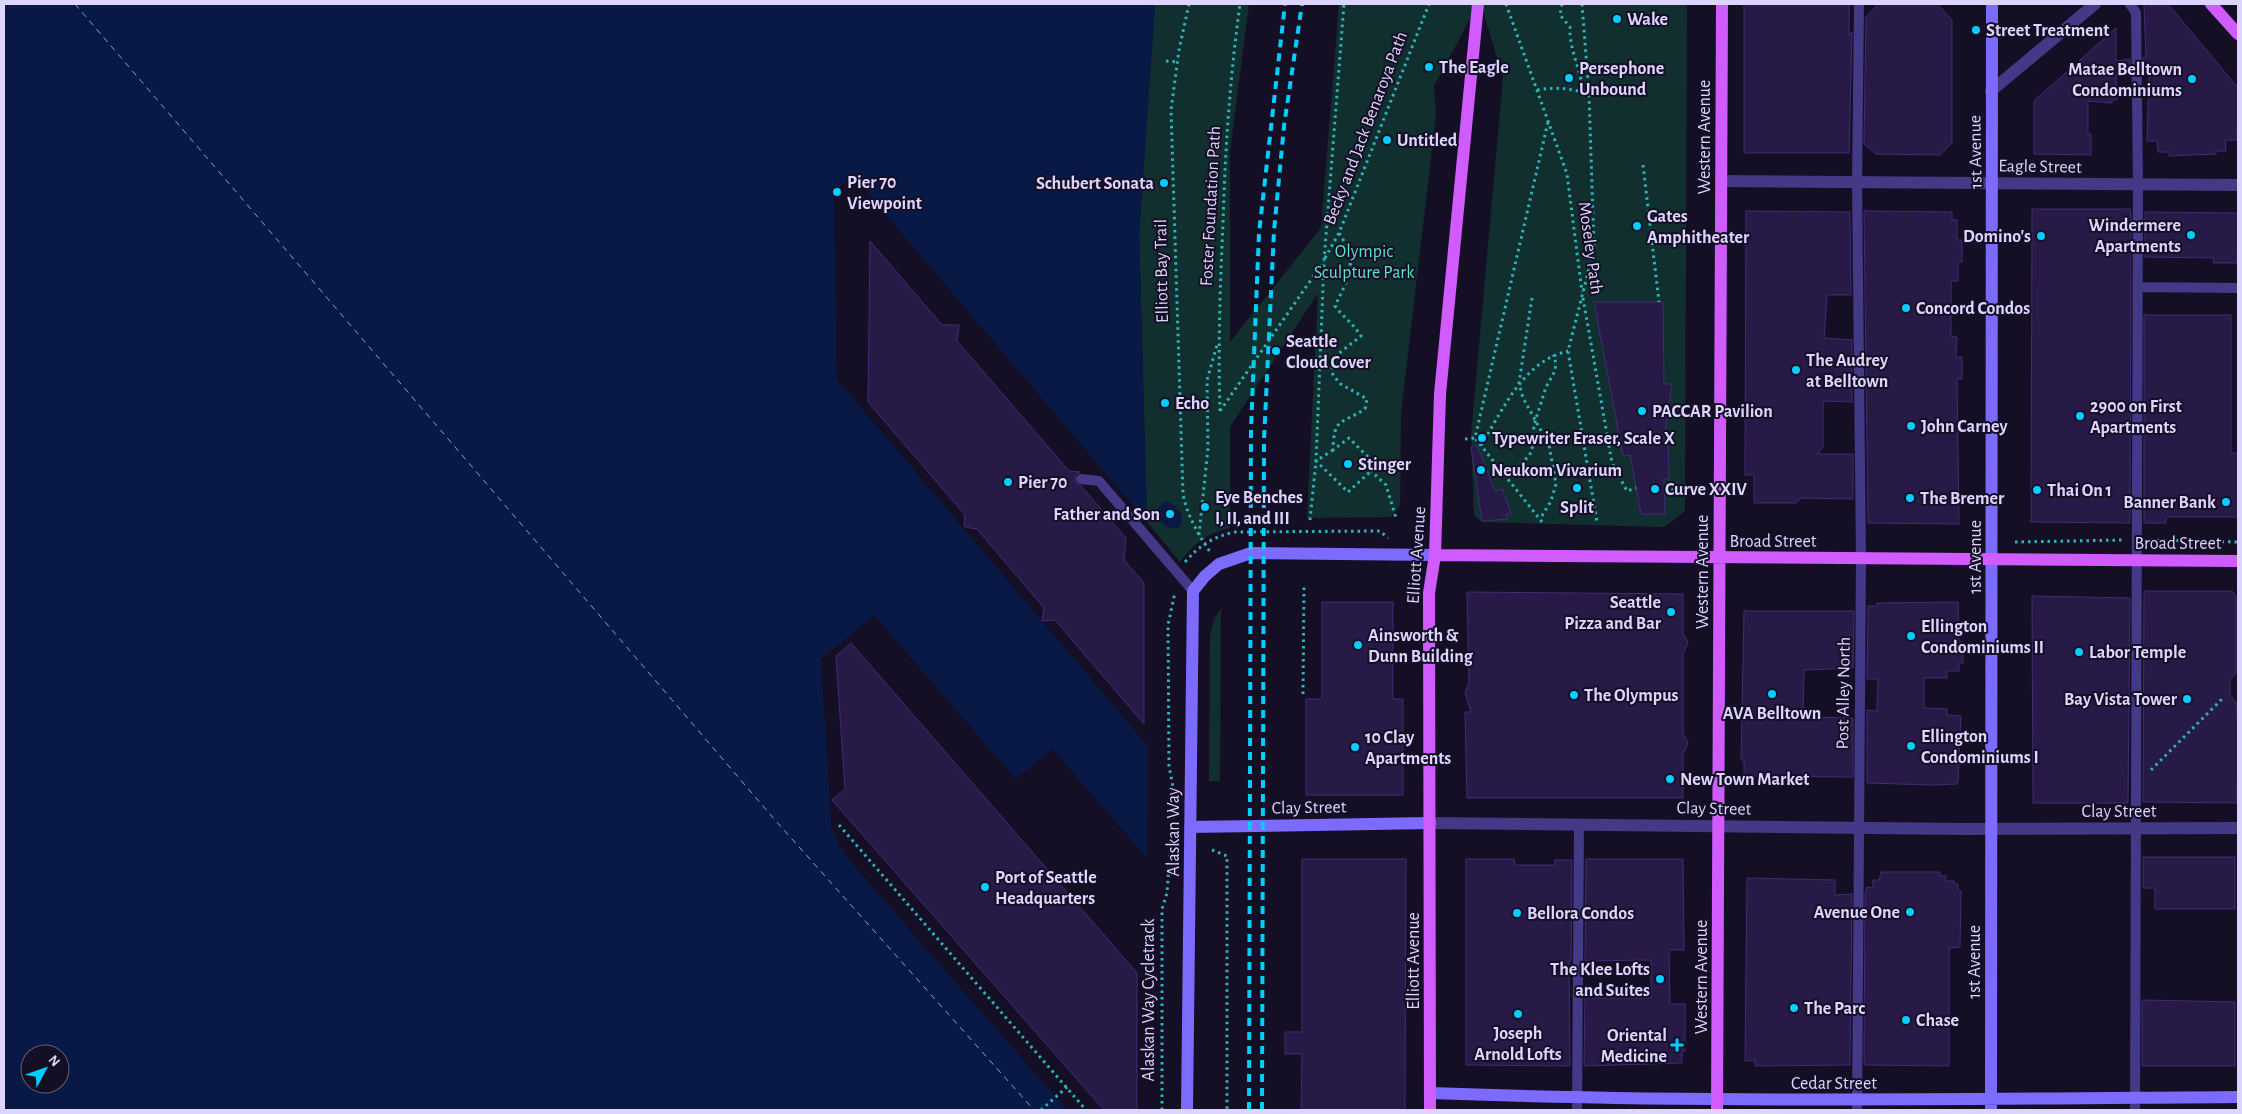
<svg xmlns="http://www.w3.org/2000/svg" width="2242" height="1114" viewBox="0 0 2242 1114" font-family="'Alegreya Sans',sans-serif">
<rect width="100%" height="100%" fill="#150f26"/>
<path fill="#122f30" d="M1155,4H1249L1230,152V342L1321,228L1339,4H1478L1434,86L1436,115L1401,413L1400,505L1391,517L1307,518L1318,293L1230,427V528C1209,532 1192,545 1180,562L1147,522L1139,233Z
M1481,4H1687L1685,511L1664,527L1482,522L1474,515L1471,435L1503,78Z
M1221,608L1220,781H1209L1210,635L1214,619Z"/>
<path fill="#091945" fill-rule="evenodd" d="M4,4H1155L1139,234L1147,522L853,176L834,191L837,379L1148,746L1147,858L1052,749L1016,780L874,615L821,660L832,829L844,854L1067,1110H4ZM30,1054H60V1084H30Z
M1165,501C1178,504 1187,518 1178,529L1166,527L1159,518L1158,508Z"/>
<path fill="#150f26" d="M853,176L1147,525L852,180L837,192L839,378L1148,742V746L837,379L834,191Z
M874,615L1016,779L1052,749L1147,858L1146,861L1052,752L1017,781H1014L873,618L823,661L834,828L847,853L1070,1110H1067L844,854L832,829L821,659Z"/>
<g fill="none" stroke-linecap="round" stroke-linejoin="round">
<path stroke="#62a8ff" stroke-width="1" stroke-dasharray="6 5" stroke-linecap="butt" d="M75,4L775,820L1034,1110"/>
</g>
<path fill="#271a47" stroke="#412c74" d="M1744,4H1849V36L1852,32L1849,153H1744Z
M1878,4H1937L1952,20V143L1940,155L1876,154L1864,144L1866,17Z
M2144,4H2168L2238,88L2237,140H2225L2226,151H2216V154L2169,156V152H2158L2157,141H2147L2149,75H2144L2143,58L2146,57Z
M2116,28V61L2130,59V74H2116L2117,100H2112V103L2088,101V134H2091V155L2034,154V101Z
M2032,209H2130L2131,212L2130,523L2031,522Z
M1746,211L1850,212L1851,295H1827L1824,338L1852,340V402L1823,401V447L1817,454H1853V499L1801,498L1796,503H1754V475H1745Z
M1864,211L1952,212V220H1957V240H1962V262H1958V281H1951V336L1957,337L1956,357H1962V379H1957L1959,524L1868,523Z
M2145,212L2238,213L2237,263H2213L2214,258L2145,257Z
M870,241L942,325H959L957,341L1069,471L1080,472L1075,475V482L1081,486L1126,538L1124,560L1144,583V724L1055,620L1042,621L1044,608L977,529L964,527L965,515L868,402Z
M1594,302H1663L1664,384H1672L1664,439H1668L1669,479H1664L1665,514H1641L1630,455L1623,456Z
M2144,315H2231V453H2238V517H2166V523H2144Z
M1477,445L1495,491L1502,489L1511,513L1505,515L1508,519L1482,521L1471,447Z
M2144,591H2232L2236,596V674L2230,679V695L2236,702L2238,729L2237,803L2143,802Z
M1467,592L1683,594V633L1688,643L1683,654V734L1688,743L1683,754V798H1467L1465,712H1471L1465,693L1469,682Z
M2032,596L2130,598L2128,803H2033Z
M1322,602H1393V699H1403V795H1306V699H1322Z
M1958,602L1959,642H1963V663H1959V671H1947V678H1924V708L1947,709V715L1961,716L1958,782L1957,784L1934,785L1867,783V710L1877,711L1878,679H1867L1868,606H1877V603Z
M1744,611H1854L1853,668L1804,670L1803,717L1853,718V777L1744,776V760H1741Z
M851,643L1137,973V1110H1104L832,800L845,789L836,656Z
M2143,857H2235V909H2155V888H2143Z
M1302,859H1406L1405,1110H1301L1302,1054H1285V1032H1302Z
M1466,859H1514L1515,865H1555V860H1572L1571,961H1569L1570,1066L1466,1065Z
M1586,859H1683L1684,950H1669L1670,1004H1685V1051H1682V1063L1584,1066L1585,998H1651V960L1585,961Z
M1881,872H1940V876H1946V881H1954V884H1958V891H1961L1960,947L1949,948V1066L1864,1065L1865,894L1867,887L1873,888V880H1879Z
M1747,878L1835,880V895L1852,894L1850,1065L1755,1066V1060L1745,1061Z
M2142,1000L2235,1002V1066H2142Z"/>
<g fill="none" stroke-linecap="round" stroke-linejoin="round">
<path stroke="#2db5ba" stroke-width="3" stroke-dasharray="2.5 4" stroke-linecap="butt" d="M1189,4L1179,50L1171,110L1183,494C1187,515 1198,534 1210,552
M1506,4L1567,174L1582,292
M1562,4L1560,15L1570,27C1569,50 1581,69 1583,92
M1582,4L1589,94L1594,249L1568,351L1597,522
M1166,61L1177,62
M1537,90C1557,87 1569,88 1589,94
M1643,165L1659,302
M1339,233C1359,264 1349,276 1335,306C1343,317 1353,323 1361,336L1333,358L1332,373L1339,383L1367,399L1365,409C1340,425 1334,417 1333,450L1349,438L1375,464L1371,471L1386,485L1396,518
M1325,258L1339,233L1429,4
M1532,298L1519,383L1523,398L1549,445L1556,484L1551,501L1540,519
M1583,298L1612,463L1627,491L1636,488
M1220,411C1218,348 1220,286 1223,224C1225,150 1230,77 1240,4
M1465,439L1475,438
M1481,445C1504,409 1522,362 1568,351
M1333,450L1316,461L1348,492L1371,471
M1506,477L1529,456L1532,450L1534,425L1546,387L1555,371L1556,363L1553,355
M1665,490H1689
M1310,520L1316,461L1324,261L1344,4
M1542,522L1475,438L1548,122
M1199,535L1208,448L1207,380L1217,345
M2150,540L2238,542
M2015,542L2124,540
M1185,562C1200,545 1214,536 1236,532L1380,531L1388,538
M1303,694L1304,586
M2151,770L2224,697
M1174,792L1169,766L1168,625L1175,592
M839,825L1086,1110
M1212,850L1227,856V1110
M1406,1008H1410
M1041,1110L1067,1087
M1162,1110V909L1167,893L1173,808"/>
<path stroke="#433986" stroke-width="10" d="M2130,4L2136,13L2138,185L2135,1110
M2138,287L2238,288
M1081,479L1099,481L1193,591
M1577,1110L1579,824
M1857,1110L1861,559L1857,182L1859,4"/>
<path stroke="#433986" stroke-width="12" d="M1991,91L2095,4
M1721,181L2238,185
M1430,823L1963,829L2238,828"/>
<path stroke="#7c6bff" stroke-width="12" d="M1190,827L1430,823
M1430,1093C1700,1103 1969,1099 2238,1097
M1187,1110L1193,591L1205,576L1219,564L1251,553L1435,555
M1991,1110L1992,4"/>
<path stroke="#d05bff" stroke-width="12" d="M2211,4L2238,34
M1435,555L2238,561
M1430,1110L1429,593L1435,555L1440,394L1478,4
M1717,1110L1722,4"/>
<path stroke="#00ceff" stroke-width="4" stroke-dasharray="8 6" stroke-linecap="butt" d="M1249,1110L1251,429L1259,233L1285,4
M1262,1110L1264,440L1274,231L1284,126L1302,4"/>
<path stroke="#2db5ba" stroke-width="3" stroke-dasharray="2.5 4" stroke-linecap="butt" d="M1220,411L1324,261"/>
</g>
<g fill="#00ceff" stroke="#150f26" stroke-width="2">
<circle cx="1617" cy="19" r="5"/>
<circle cx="1976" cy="30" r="5"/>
<circle cx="1429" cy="67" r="5"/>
<circle cx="1569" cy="78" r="5"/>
<circle cx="2192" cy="79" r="5"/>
<circle cx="1387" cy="140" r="5"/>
<circle cx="1164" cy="183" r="5"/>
<circle cx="837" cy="192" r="5"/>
<circle cx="1637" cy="226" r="5"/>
<circle cx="2191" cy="235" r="5"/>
<circle cx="2041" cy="236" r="5"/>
<circle cx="1906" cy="308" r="5"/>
<circle cx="1276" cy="351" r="5"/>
<circle cx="1796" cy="370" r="5"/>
<circle cx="1165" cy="403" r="5"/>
<circle cx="1642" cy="411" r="5"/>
<circle cx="2080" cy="416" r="5"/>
<circle cx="1911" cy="426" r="5"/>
<circle cx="1482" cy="438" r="5"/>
<circle cx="1348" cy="464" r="5"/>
<circle cx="1481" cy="470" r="5"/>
<circle cx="1008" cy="482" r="5"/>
<circle cx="1577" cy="488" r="5"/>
<circle cx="1655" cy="489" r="5"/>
<circle cx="2037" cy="490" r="5"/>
<circle cx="1910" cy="498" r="5"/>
<circle cx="2226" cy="502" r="5"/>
<circle cx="1205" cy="507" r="5"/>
<circle cx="1170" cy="514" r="5"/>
<circle cx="1671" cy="612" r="5"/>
<circle cx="1911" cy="636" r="5"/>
<circle cx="1358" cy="645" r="5"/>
<circle cx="2079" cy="652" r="5"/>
<circle cx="1772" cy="694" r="5"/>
<circle cx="1574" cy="695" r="5"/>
<circle cx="2187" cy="699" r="5"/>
<circle cx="1911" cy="746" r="5"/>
<circle cx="1355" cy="747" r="5"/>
<circle cx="1670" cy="779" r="5"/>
<circle cx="985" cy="887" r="5"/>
<circle cx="1910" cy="912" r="5"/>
<circle cx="1517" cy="913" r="5"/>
<circle cx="1660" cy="979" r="5"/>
<circle cx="1794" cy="1008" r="5"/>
<circle cx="1518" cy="1014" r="5"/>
<circle cx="1906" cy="1020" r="5"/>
<path d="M1674.5 1037.5h5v5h5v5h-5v5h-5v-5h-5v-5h5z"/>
</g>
<g text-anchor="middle" stroke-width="4" stroke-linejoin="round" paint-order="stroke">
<g font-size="18" font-weight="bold" fill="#ddd4ff" stroke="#150f26" text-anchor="start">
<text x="1627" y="25">Wake</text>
<text x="1986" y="36">Street Treatment</text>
<text x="1439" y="73">The Eagle</text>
<text x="1579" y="74">Persephone<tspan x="1579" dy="21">Unbound</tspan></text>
<text x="2182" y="75" text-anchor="end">Matae Belltown<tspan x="2182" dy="21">Condominiums</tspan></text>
<text x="1397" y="146">Untitled</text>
<text x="847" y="188">Pier 70<tspan x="847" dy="21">Viewpoint</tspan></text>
<text x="1154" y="189" text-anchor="end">Schubert Sonata</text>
<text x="1647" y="222">Gates<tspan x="1647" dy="21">Amphitheater</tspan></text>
<text x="2181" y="231" text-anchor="end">Windermere<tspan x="2181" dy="21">Apartments</tspan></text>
<text x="2031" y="242" text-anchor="end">Domino's</text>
<text x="1916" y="314">Concord Condos</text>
<text x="1286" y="347">Seattle<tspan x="1286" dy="21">Cloud Cover</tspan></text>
<text x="1806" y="366">The Audrey<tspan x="1806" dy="21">at Belltown</tspan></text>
<text x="1175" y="409">Echo</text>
<text x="2090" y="412">2900 on First<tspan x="2090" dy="21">Apartments</tspan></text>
<text x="1652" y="417">PACCAR Pavilion</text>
<text x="1921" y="432">John Carney</text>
<text x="1492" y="444">Typewriter Eraser, Scale X</text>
<text x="1358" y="470">Stinger</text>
<text x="1491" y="476">Neukom Vivarium</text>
<text x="1018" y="488">Pier 70</text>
<text x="1665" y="495">Curve XXIV</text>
<text x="2047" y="496">Thai On 1</text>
<text x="1215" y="503">Eye Benches<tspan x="1215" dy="21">I, II, and III</tspan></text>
<text x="1920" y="504">The Bremer</text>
<text x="2216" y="508" text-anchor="end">Banner Bank</text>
<text x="1577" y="513" text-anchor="middle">Split</text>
<text x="1160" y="520" text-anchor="end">Father and Son</text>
<text x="1661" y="608" text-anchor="end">Seattle<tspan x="1661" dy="21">Pizza and Bar</tspan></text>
<text x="1921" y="632">Ellington<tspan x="1921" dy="21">Condominiums II</tspan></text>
<text x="1368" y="641">Ainsworth &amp;<tspan x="1368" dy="21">Dunn Building</tspan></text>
<text x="2089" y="658">Labor Temple</text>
<text x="1584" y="701">The Olympus</text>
<text x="2177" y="705" text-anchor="end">Bay Vista Tower</text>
<text x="1772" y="719" text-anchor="middle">AVA Belltown</text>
<text x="1921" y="742">Ellington<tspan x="1921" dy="21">Condominiums I</tspan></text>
<text x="1365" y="743">10 Clay<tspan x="1365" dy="21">Apartments</tspan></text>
<text x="1680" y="785">New Town Market</text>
<text x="995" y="883">Port of Seattle<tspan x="995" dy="21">Headquarters</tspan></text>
<text x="1900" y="918" text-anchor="end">Avenue One</text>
<text x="1527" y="919">Bellora Condos</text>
<text x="1650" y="975" text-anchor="end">The Klee Lofts<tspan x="1650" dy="21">and Suites</tspan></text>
<text x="1804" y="1014">The Parc</text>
<text x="1916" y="1026">Chase</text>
<text x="1518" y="1039" text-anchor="middle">Joseph<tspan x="1518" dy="21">Arnold Lofts</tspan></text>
<text x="1667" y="1041" text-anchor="end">Oriental<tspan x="1667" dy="21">Medicine</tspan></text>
</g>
<g font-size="18" fill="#ddd4ff" stroke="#150f26">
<text transform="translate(1365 128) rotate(-69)" y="6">Becky and Jack Benaroya Path</text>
<text transform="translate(1704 137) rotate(-90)" y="6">Western Avenue</text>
<text transform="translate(1975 152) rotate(-91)" y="6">1st Avenue</text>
<text transform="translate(2040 166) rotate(1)" y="6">Eagle Street</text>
<text transform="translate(1210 206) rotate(-87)" y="6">Foster Foundation Path</text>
<text transform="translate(1591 248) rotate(82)" y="6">Moseley Path</text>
<text transform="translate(1161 271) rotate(-91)" y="6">Elliott Bay Trail</text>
<text x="1773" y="547">Broad Street</text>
<text x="2178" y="549">Broad Street</text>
<text transform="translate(1416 555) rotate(-86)" y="6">Elliott Avenue</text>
<text transform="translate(1975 557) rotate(-90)" y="6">1st Avenue</text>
<text transform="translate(1702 572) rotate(-90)" y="6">Western Avenue</text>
<text transform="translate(1843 693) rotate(-89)" y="6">Post Alley North</text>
<text transform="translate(1309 807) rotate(-1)" y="6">Clay Street</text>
<text transform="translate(1714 808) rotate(1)" y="6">Clay Street</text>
<text x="2119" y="817">Clay Street</text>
<text transform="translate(1173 832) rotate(-90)" y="6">Alaskan Way</text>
<text transform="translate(1413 961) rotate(-90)" y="6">Elliott Avenue</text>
<text transform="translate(1974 962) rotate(-90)" y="6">1st Avenue</text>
<text transform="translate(1701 977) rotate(-90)" y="6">Western Avenue</text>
<text transform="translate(1148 1000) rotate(-90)" y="6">Alaskan Way Cycletrack</text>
<text x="1834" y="1089">Cedar Street</text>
</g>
<g font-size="18" fill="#5de2cc" stroke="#150f26">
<text x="1364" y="257">Olympic<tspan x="1364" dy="21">Sculpture Park</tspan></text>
</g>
</g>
<rect width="2242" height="1114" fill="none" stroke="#ddd4ff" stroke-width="10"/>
<g transform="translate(45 1069) rotate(49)"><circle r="24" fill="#150f26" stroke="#655e7d"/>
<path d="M0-4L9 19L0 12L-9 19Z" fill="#00ceff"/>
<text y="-8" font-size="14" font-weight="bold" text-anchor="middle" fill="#ddd4ff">N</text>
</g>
</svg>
